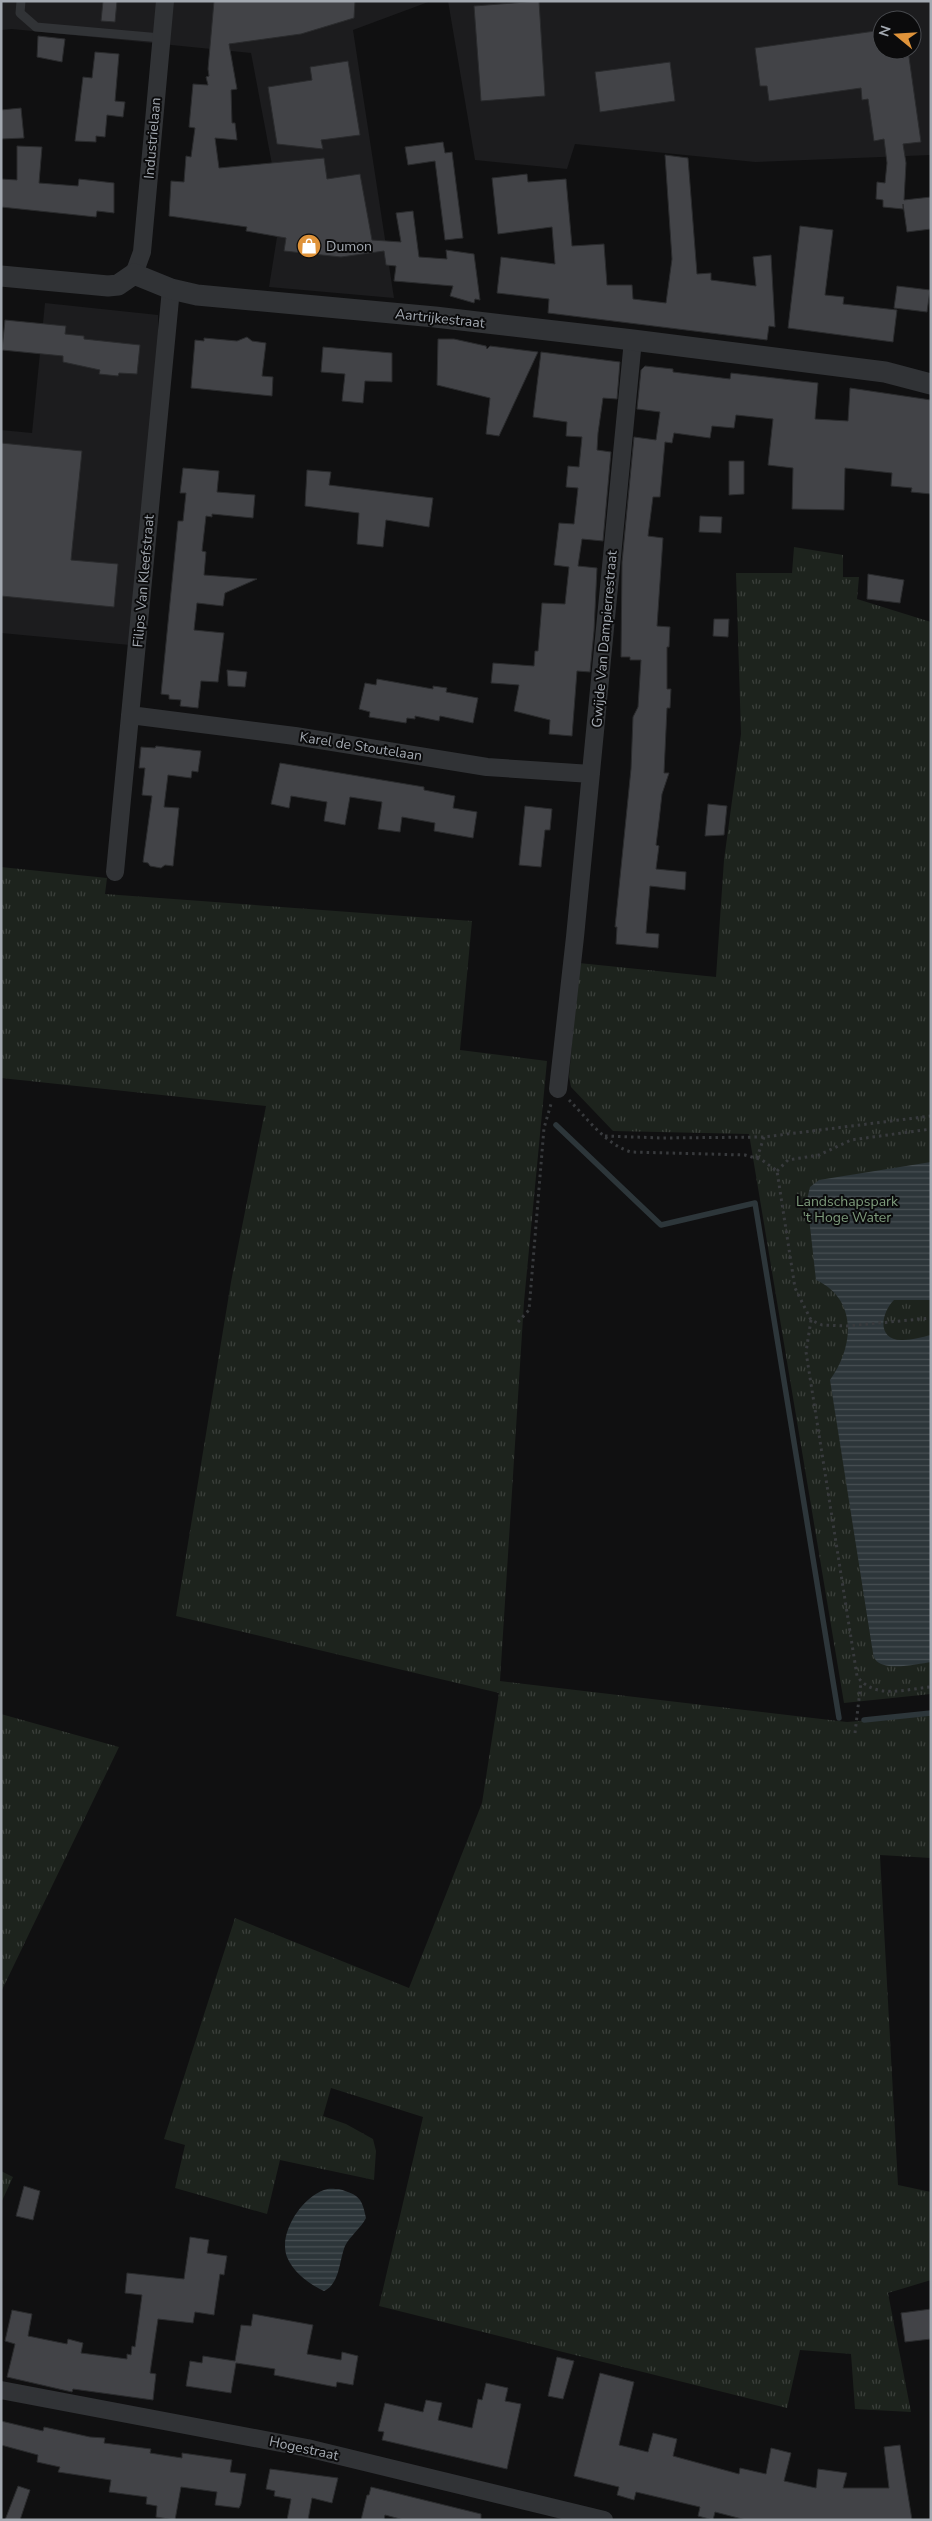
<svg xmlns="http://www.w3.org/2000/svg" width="932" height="2521" viewBox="0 0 932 2521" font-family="'Nunito Sans',sans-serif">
<defs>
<pattern id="grass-tufts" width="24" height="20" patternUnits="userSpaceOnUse" patternTransform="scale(1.25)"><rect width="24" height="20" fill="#1d231d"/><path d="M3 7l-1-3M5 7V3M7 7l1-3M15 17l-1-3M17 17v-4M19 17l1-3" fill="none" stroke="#3b403b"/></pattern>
<pattern id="water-rules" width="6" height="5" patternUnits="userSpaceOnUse" patternTransform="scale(1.25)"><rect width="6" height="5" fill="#2d363a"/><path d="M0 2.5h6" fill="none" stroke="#485054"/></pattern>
</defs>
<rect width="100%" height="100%" fill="#101011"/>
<path fill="#1c1c1e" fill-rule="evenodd" d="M1,1H431L353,30L394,298L269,287L281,212L251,53L12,29L1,30Z
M448,1H931V155L755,162L575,144L567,169L475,160ZM882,20H912V50H882Z
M45,303L158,315V351L130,645L1,633V430L32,433Z"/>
<path fill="url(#grass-tufts)" d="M794,547L843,555V577H859L857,599L931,622V1694L844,1703L749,1134L613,1131L571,1087L569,1077L579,963L716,977L724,860L741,734L736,573H792Z
M1,867L107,878L105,894L472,921L460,1050L547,1061L524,1302L500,1681L847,1722L931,1715V1858L880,1855L898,2185L931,2192V2280L888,2293L911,2412L855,2409L851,2354L800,2350L787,2408L379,2306L423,2117L331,2088L323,2116L346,2124L373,2139L376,2151L374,2180L280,2160L267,2214L175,2188L185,2145L164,2139L235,1918L409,1988L482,1803L499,1693L176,1616L231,1282L266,1106L1,1078Z
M1,1714L119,1747L1,1992Z
M1,2171L13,2177L1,2203Z"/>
<path fill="url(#water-rules)" d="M931,1162V1300H894C880,1314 877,1341 903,1340C912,1340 922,1337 931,1335V1662C918,1664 883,1672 875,1659C873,1657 873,1651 872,1647L830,1380C854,1347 858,1299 816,1280L807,1200L810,1187L819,1180Z
M339,2189C359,2195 362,2198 366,2218C361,2228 350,2236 345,2246C339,2261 340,2284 324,2291C309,2284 293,2272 287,2257C278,2234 301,2198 324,2190C328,2188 335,2189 339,2189Z"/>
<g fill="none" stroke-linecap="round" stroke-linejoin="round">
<path stroke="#2d363a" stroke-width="5.5" d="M556,1125L661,1225L755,1203L839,1718
M864,1720L931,1713"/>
</g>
<path fill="#424347" stroke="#2a2b2d" d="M103,1H117L115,22L101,21Z
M214,1H355L354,18L301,34L229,44L237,89L231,90L232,123H235L237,140L215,138L219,168L324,158L327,179L360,174L372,240L401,242L396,213L413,211L419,257L447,259L446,250L474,254L480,300L475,299L474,303L450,296L453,286L394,281L396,266L386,265L384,251L341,257L284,251L286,238L246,231L247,227L169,216L171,181L184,182L186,156L191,157L195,128L189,127L193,84L208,85L206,77L209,76L208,69Z
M539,1L545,96L481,101L474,6Z
M882,30V50H908L921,142L903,144L906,163L904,200L931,197V229L907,232L903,204V209L883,207V200L876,199L877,182L885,183L887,163L884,139L874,141L868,99L862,100L861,88L769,101L767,86H760L755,48Z
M38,36L65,39L62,62L37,57Z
M95,52L119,54L115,101L125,102L123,117L107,115L105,137L96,136V142L75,141L83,77L92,78Z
M348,61L360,135L321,140L323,149L277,144L268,87L312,80L310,67Z
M670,62L675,101L600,112L595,72Z
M21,108L24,138L1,139V110Z
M443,142L445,153L452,152L463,238L445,240L435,161L408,165L405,147Z
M17,146L42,147L39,183L78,186L79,179L114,183V213L97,211L96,217L1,207V179L17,180Z
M665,155L688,158L697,274L711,273V280L756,286L753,257L771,255L775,327L769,326L767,340L548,313L549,299L497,293L501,257L555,264L552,227L498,234L492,178L527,174L528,182L566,179L572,246L604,244L607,285H632L633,299L666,303L672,259Z
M800,226L833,230L825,295L844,297L843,304L897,310L893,342L788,328Z
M897,286L930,290L927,312L894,308Z
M5,320L66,326L65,334L84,336V339L140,345L137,374L119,373L118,376L99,374L100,370L63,362V356L2,350Z
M247,337L252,341L266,343L262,376L273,377L272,396L191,388L195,340L204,341V338L237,341Z
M438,339H454L486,346L487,349L490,346L538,352L499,436L486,434L490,398L437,385Z
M323,347L392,353V382L365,381L363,403L342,401L345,374L321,372Z
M541,352L620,362L617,399L603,398L598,433L597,450L611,452L603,541L582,539L578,566L597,568L594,631L590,672L577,671L572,736L549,734L550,720L514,711L519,685L491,683L493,663L534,666L535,651H538L542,603L565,604L569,567L554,565L559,523L574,524L578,488L566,487L568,466L579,467L582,437L566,436L567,422L533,417Z
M645,366L673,369V372L730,379L731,373L818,383L815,419L848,421L850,388L931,400V494L911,492L912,488L891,486L892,473L845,468L844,510L792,509L793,468L768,465L773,419L736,415L734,428L712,426L710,438L674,433L672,443L665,442L660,497H653L648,536L663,538L657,626L670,627L669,647H667V689H671L670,708H667L664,773H669L662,794L659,821L656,845L659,846L656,869L686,872L685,890L650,886L646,933L659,934L658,948L616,944L617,927H615L631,769L633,717L638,707L641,660H630V657H621L622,562L634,437L656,440L660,412L637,409L641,370Z
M1,443L82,451L71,560L118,564L114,607L1,596Z
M729,461H744V494L729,495Z
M183,468L219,471L217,492L255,495L253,518L212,514V517L206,516L202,551L206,552L204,575L257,579L225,593L223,606L197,603L194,630L224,633L218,682L201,681L198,708L180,706L181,700L169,699V695L161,694L178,521H183L186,493H180Z
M307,470L331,472L329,485L433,498L429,527L386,520L383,547L357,544L359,513L305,506Z
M700,516L722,517L721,533L699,532Z
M868,574L904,580L900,603L867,599Z
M714,619H729L728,637L713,636Z
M227,670L247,672L245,687L228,686Z
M377,679L433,689V686L447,688L446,692L478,698L473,723L440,716L439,721L415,716V719L407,718L406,723L369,717L370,712L359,709L365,683L376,685Z
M156,746L201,751L198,772L192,771L191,778L168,775L164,807L179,808L173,866L165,865L161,868L150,866L148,863L143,862L152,796L142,795L145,768H139L141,747L155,748Z
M280,763L424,787V790L455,796L453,808L477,812L473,838L434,831L435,823L402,817L400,832L378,829L382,802L350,797L345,825L324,821L327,802L291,796L289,808L271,804Z
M708,804L727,806L724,835L705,836Z
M525,806L552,809L550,830H545L541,867L519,865Z
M24,2186L40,2191L33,2220L16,2216Z
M190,2237L209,2240L207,2253L227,2256L224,2275L220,2274L214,2315L195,2312L193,2323L158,2319L150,2373L156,2374L153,2400L73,2389L72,2392L7,2377L15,2344L5,2341L12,2310L32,2314L28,2336L67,2344L68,2339L83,2343L81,2353L127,2359V2354L131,2355L132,2346L135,2347L142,2295L125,2293L127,2273L184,2279Z
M931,2309V2339L905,2342L901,2313Z
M253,2314L313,2325L307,2354L341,2360L342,2352L358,2356L353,2385L337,2382L336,2387L274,2375L275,2369L236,2363L231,2393L186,2386L190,2361L202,2363L203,2356L235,2361L241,2325L251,2326Z
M557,2357L574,2361L563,2399L548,2396Z
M600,2373L634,2382L619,2445L648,2452L653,2433L677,2439L673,2456L739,2474L740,2468L766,2474L771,2448L791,2453L784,2481L816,2488L818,2469L847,2473L843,2488H889L884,2447L900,2445L912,2520H746L715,2512L713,2520L698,2516L700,2507L636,2492L634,2500L617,2495L619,2487L574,2476Z
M486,2383L508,2388L505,2401L521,2404L507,2469L382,2440L384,2432L378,2431L385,2403L423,2412L426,2400L442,2403L438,2420L472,2428L478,2399L482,2400Z
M1,2421L43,2431L44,2427L90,2437L105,2438L104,2443L151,2449L150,2453L182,2458V2453L232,2460L230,2472L246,2474L241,2504L239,2508L215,2505L217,2492L181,2487L175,2520L156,2517L157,2506L146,2504L147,2497L109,2492L111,2480L58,2472L60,2467L37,2462L38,2455L1,2445Z
M270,2469L338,2478L332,2503L312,2498L308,2520H287L291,2499L274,2496L275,2491L266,2489Z
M18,2486L30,2490L20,2520H5Z
M371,2487L481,2514V2520H404L385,2515L384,2520H361L367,2495H369Z"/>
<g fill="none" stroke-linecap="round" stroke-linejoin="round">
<path stroke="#383a3d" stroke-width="3" stroke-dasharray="2.5 4" stroke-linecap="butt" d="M569,1100C587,1118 605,1144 631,1152L745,1155L762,1160L777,1171L795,1288L811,1320L822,1325L847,1326L931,1318
M605,1136L663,1138L764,1137L931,1116
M757,1158L764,1137
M777,1171L788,1160L819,1155L851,1140L931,1129
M811,1320L806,1352L857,1676C874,1700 905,1689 931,1687
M518,1322L529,1310L544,1128L551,1104
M855,1733L861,1682"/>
<path stroke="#313336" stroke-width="9" d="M21,1L20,13L36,27L161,38"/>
<path stroke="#313336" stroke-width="18" d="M134,274L142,252L165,1
M130,715L295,736L487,767L591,774
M115,872L171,289
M558,1089L575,937L633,340
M1,2390L307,2448L604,2520"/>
<path stroke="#313336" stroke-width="21" d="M1,276L108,286L118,285L134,274L171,289L197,295L435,317L633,340L885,372L931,384"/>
</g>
<defs>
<g id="shop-disc" transform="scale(1.25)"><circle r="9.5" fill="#df933a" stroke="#0b0b0c"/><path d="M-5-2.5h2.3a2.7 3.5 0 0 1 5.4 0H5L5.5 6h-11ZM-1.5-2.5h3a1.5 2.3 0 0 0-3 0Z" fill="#fff"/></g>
</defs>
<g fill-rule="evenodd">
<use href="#shop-disc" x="309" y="246"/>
</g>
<g text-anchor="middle" stroke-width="4" stroke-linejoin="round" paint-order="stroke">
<g font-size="14" fill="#a3a9b1" stroke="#0b0b0c">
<text transform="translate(152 138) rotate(-85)" y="5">Industrielaan</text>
<text transform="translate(440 318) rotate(6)" y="5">Aartrijkestraat</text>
<text transform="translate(143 581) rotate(-85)" y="5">Filips Van Kleefstraat</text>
<text transform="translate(604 639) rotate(-85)" y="5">Gwijde Van Dampierrestraat</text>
<text transform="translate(361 746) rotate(9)" y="5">Karel de Stoutelaan</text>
<text transform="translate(304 2448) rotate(12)" y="5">Hogestraat</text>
</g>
<g font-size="14" fill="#a3a9b1" stroke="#0b0b0c" text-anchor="start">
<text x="326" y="251">Dumon</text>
</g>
<g font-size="14" fill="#7d9a7b" stroke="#0b0b0c">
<text x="847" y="1206">Landschapspark<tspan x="847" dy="16">'t Hoge Water</tspan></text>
</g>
</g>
<rect width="932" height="2521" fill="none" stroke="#a3a9b1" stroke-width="5"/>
<g transform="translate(897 35) rotate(288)"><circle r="24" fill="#0b0b0c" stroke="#484a4e"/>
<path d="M0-4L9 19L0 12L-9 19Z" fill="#df933a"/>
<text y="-8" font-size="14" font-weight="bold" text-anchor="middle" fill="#a3a9b1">N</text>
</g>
</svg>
